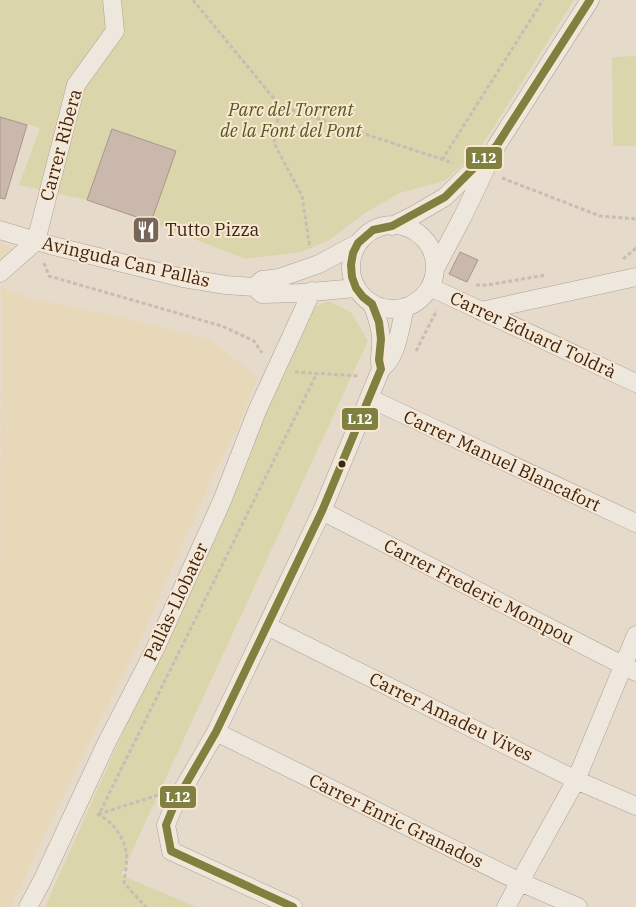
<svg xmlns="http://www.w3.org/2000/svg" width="636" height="907" viewBox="0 0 636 907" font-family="'IBM Plex Serif',serif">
<rect width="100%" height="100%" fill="#e6dbcb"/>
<path fill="#e8d8ba" d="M0,244L10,247L14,251L0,266Z
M1,287L29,298L116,316L210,340L258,376L236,432L213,475L146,628L47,829L12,905L9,907H0Z"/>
<path fill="#dbd5ac" d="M0,0H574L479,150L444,181L400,193L365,213L329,240L302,252L245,259L151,222L176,151L112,129L87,200L19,185L40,128L0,117Z
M636,56V146H613L612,57Z
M329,301L351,312L368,341L121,875L196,907H45L312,308Z"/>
<path fill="#cab8ac" stroke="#a7968a" d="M0,117L27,125L5,199L0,198Z
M112,129L176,151L151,222L87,200Z
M460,252L478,260L467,282L449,274Z"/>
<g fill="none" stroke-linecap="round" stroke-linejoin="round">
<g stroke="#aba094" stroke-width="19">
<path id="street" d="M351 267a42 42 0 1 1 84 0a42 42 0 1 1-84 0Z
M392,226L416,214L445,197L490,153
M0,230L50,245L183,278L226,285L254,287L262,294L300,293L356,288
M435,269L463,216L497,145L590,0
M0,273L36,241L76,85L115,31L112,0
M254,287L262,280L279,278L319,264L358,243
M430,287L636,383
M372,304C377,316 381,328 381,340C382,351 378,358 381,369
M481,311L636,277
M369,398L636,523
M322,511L636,672
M267,626L576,780L636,806
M216,732L520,882L578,907
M28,907L42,881L106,744L156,647L222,501L257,411L312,291
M293,907L171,851L166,825L175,803L216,732L322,511L381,369C398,356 400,327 405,307
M506,907L576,780L636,635"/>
</g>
<path stroke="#c7bdb4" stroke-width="3" stroke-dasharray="4 2.5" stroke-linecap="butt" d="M193,0L280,106L453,163
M280,106L274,143L302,196L310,248
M442,160L543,0
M502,178L600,216L636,219
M623,259L636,248
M44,263L49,276L222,326L254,341L262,353
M476,285H487L546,275
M416,351L437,310
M295,372L359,376
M158,795L99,814L317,373
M97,814C111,820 123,835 126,851C128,861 125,873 124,883L146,907"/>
<use href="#street" stroke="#eee7de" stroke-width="18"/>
<g stroke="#f9e7d0" stroke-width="11">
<path id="bus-1" d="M293,907L171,851L166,825L175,803L216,732L322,511L381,369L379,360L381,339L379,322L372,304L363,297L356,288L352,277L351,265L353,253L358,243L373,230L392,226L445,197L497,145L590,0"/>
</g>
<use href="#bus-1" stroke="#808040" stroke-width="8"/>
</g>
<defs>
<g id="restaurant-square" transform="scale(1.4375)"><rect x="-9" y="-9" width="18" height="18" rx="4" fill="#776559" stroke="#f9e7d0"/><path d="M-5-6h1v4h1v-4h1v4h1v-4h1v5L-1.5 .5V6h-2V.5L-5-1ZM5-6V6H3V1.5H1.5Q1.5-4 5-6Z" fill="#fff"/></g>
</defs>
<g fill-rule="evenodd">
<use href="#restaurant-square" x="146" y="230"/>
</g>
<circle fill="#3b261c" stroke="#f9e7d0" stroke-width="2" cx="342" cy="464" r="4.5"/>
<g text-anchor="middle" stroke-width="4" stroke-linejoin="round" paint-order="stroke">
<g font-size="18" font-style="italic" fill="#535a20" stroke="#f9e7d0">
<text x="291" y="116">Parc del Torrent<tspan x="291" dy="21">de la Font del Pont</tspan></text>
</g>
<g font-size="18" fill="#3b261c" stroke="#f9e7d0">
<text transform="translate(61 145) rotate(-75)" y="6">Carrer Ribera</text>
<text transform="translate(126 262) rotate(13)" y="6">Avinguda Can Pallàs</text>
<text transform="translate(533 335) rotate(25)" y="6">Carrer Eduard Toldrà</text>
<text transform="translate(502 461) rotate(25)" y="6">Carrer Manuel Blancafort</text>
<text transform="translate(479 592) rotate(27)" y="6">Carrer Frederic Mompou</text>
<text transform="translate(176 602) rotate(-65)" y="6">Pallàs-Llobater</text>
<text transform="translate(451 717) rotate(26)" y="6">Carrer Amadeu Vives</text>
<text transform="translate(396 821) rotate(26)" y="6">Carrer Enric Granados</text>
</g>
<g font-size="18" fill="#3b261c" stroke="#f9e7d0" text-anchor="start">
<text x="165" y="236">Tutto Pizza</text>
</g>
</g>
<g stroke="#f9e7d0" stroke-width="2">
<rect x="465" y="146" width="38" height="24" rx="5" fill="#808040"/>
<rect x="341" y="407" width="38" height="24" rx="5" fill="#808040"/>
<rect x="159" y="785" width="38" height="24" rx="5" fill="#808040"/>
</g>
<g font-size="14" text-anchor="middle" font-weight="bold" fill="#fff">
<text x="484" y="163">L12</text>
<text x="360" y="424">L12</text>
<text x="178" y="802">L12</text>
</g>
</svg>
